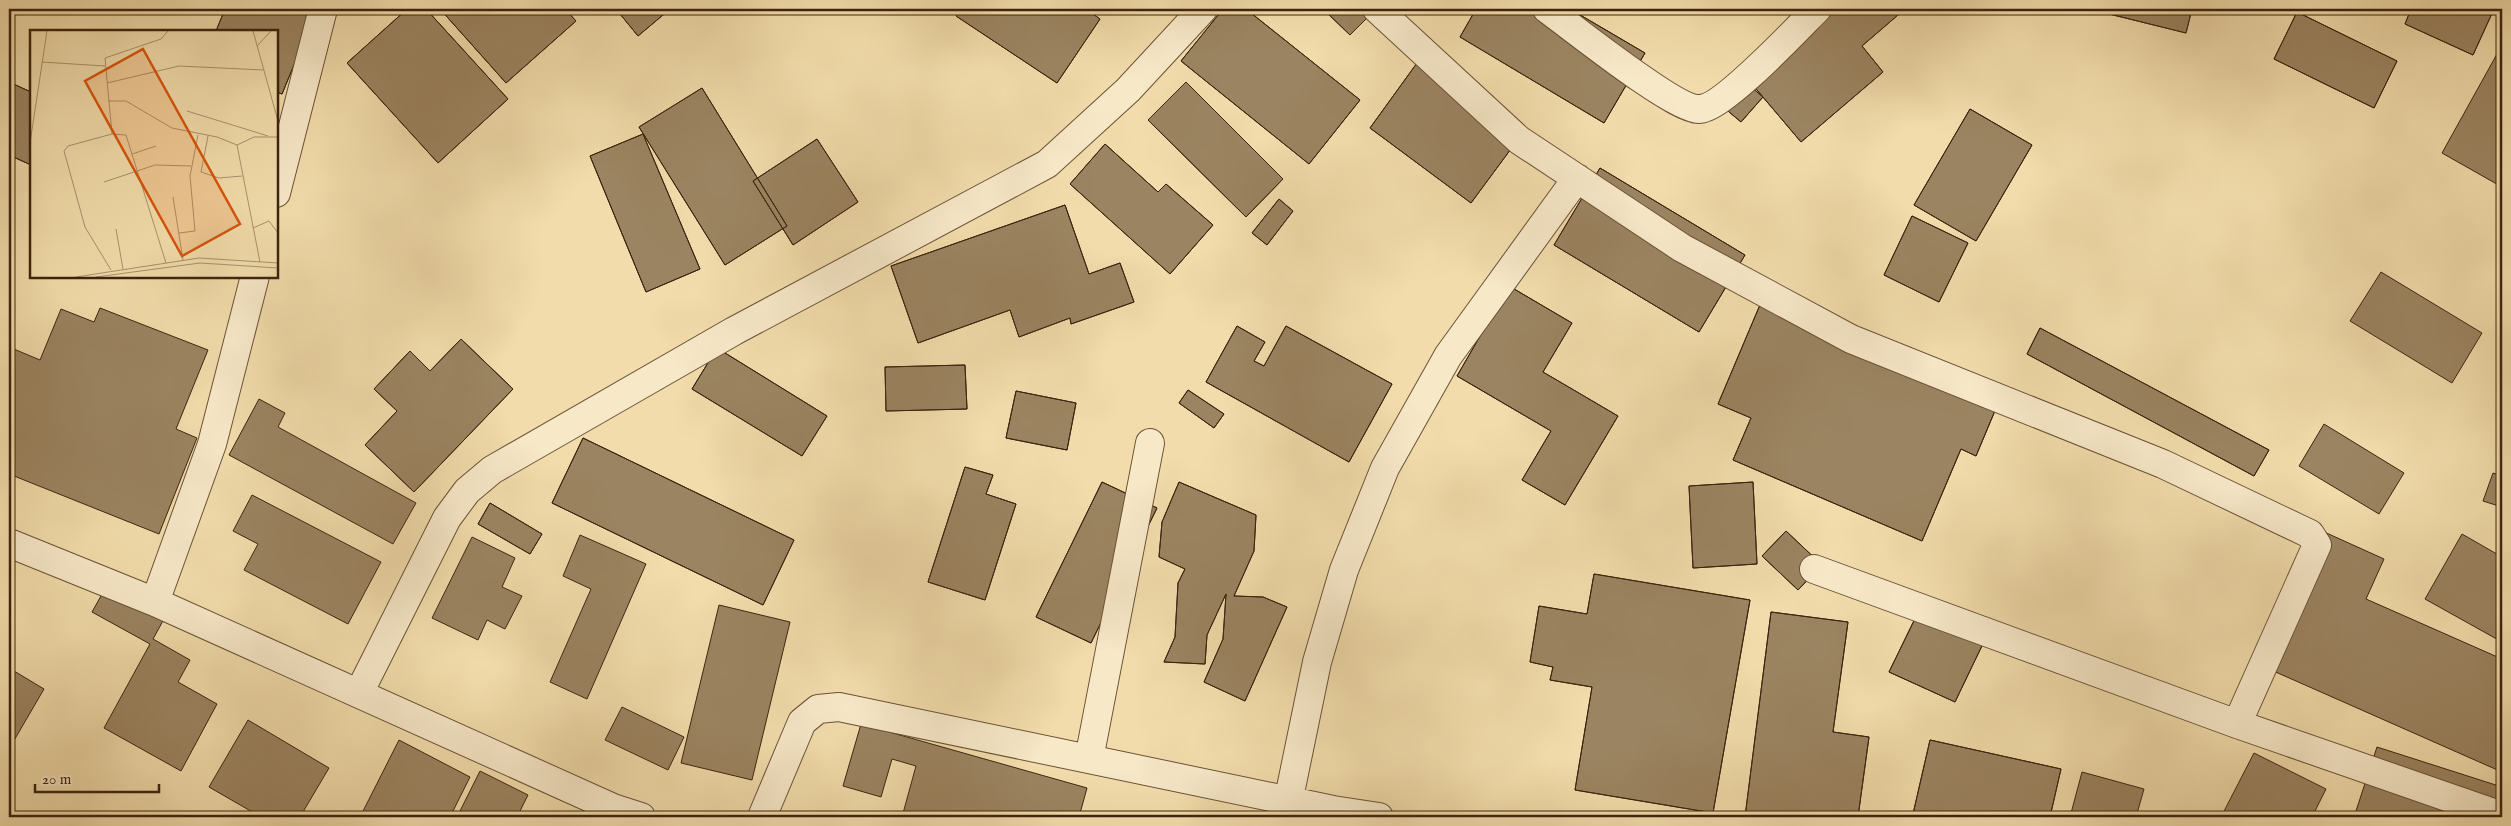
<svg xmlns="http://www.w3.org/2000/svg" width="2511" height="826" viewBox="0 0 2511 826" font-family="'IM FELL English',serif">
<rect width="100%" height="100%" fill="#f2dcab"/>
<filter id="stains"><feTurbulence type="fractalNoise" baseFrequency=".004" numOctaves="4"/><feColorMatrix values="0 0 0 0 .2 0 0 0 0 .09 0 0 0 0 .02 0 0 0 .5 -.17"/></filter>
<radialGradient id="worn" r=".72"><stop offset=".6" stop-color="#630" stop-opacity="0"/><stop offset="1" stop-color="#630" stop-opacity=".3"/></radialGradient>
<path fill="#9b8461" stroke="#3c2410" d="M225,9H317L282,94L276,92V31H216Z
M225,9H317L282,94L276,92V31H216Z
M407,9H426L508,99L438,163L347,63Z
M407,9H426L508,99L438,163L347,63Z
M440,9H565L576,21L506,83Z
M440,9H565L576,21L506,83Z
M626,9H668L669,10L638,36L620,14Z
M626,9H668L669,10L638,36L620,14Z
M961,9H1086L1100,19L1057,83L956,16Z
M961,9H1086L1100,19L1057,83L956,16Z
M1223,9H1246L1360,100L1309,164L1181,61Z
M1223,9H1246L1360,100L1309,164L1181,61Z
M1323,9H1376L1350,35Z
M1323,9H1376L1350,35Z
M1476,9H1570L1645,53L1604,123L1460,37Z
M1476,9H1570L1645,53L1604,123L1460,37Z
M1826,9H1905L1862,46L1883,72L1801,142L1746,77Z
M1826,9H1905L1862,46L1883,72L1801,142L1746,77Z
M2089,9H2192L2186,33Z
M2089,9H2192L2186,33Z
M2411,9H2494L2473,55L2405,24Z
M2411,9H2494L2473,55L2405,24Z
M2297,12L2397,61L2374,108L2274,59Z
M2297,12L2397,61L2374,108L2274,59Z
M2502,45V187L2442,153Z
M1417,63L1519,138L1471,203L1370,128Z
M1417,63L1519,138L1471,203L1370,128Z
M1737,75L1763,97L1741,122L1716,101Z
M1737,75L1763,97L1741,122L1716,101Z
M9,82L31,92V165L9,155Z
M9,82L31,92V165L9,155Z
M1186,82L1283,179L1246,217L1148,120Z
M1186,82L1283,179L1246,217L1148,120Z
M702,88L787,226L725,265L639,127Z
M702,88L787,226L725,265L639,127Z
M1970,109L2032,145L1976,241L1914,205Z
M1970,109L2032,145L1976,241L1914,205Z
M643,134L700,269L646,292L590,156Z
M643,134L700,269L646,292L590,156Z
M817,139L858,202L793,245L753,181Z
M817,139L858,202L793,245L753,181Z
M1105,144L1158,192L1166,184L1213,225L1170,274L1070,184Z
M1105,144L1158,192L1166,184L1213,225L1170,274L1070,184Z
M1600,168L1745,255L1699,332L1554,245Z
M1600,168L1745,255L1699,332L1554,245Z
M1279,199L1293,211L1267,245L1252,233Z
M1279,199L1293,211L1267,245L1252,233Z
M1065,205L1089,274L1120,263L1134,302L1071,324L1070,318L1019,337L1010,310L918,343L891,266Z
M1065,205L1089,274L1120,263L1134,302L1071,324L1070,318L1019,337L1010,310L918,343L891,266Z
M1912,216L1968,243L1939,302L1884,275Z
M1912,216L1968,243L1939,302L1884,275Z
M2381,272L2482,333L2452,383L2350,321Z
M1509,286L1572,323L1543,372L1618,416L1565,505L1522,480L1551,431L1457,376Z
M1509,286L1572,323L1543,372L1618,416L1565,505L1522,480L1551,431L1457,376Z
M1765,293L2002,394L1976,456L1961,449L1922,541L1733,460L1751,418L1718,404Z
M1765,293L2002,394L1976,456L1961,449L1922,541L1733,460L1751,418L1718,404Z
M100,308L208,350L176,429L197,438L159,534L9,474V347L40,360L61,309L94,322Z
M1237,326L1265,342L1254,361L1264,366L1286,326L1392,384L1349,462L1206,382Z
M1237,326L1265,342L1254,361L1264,366L1286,326L1392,384L1349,462L1206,382Z
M2040,328L2269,450L2254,476L2027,354Z
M2040,328L2269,450L2254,476L2027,354Z
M461,339L513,389L414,492L365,445L397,411L374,389L410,351L430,371Z
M461,339L513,389L414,492L365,445L397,411L374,389L410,351L430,371Z
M717,348L827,416L802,456L692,389Z
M717,348L827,416L802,456L692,389Z
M965,365L967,409L886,411L885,367Z
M965,365L967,409L886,411L885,367Z
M1188,390L1224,414L1214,428L1179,403Z
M1188,390L1224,414L1214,428L1179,403Z
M1016,391L1076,403L1067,450L1006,438Z
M1016,391L1076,403L1067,450L1006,438Z
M259,399L285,413L278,427L416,503L393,544L229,455Z
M2324,424L2404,473L2379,514L2299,466Z
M583,438L794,540L763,605L552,503Z
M583,438L794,540L763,605L552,503Z
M965,467L993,475L986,494L1016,504L985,600L928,582Z
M965,467L993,475L986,494L1016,504L985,600L928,582Z
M2493,473L2502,476V507L2483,501Z
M1102,482L1157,508L1091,643L1036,617Z
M1102,482L1157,508L1091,643L1036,617Z
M1179,482L1256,515L1254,551L1234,596L1263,597L1287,607L1245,701L1204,682L1223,639L1226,594L1207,635L1205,664L1164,662L1175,637L1178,583L1185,569L1159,557L1162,522Z
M1179,482L1256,515L1254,551L1234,596L1263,597L1287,607L1245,701L1204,682L1223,639L1226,594L1207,635L1205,664L1164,662L1175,637L1178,583L1185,569L1159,557L1162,522Z
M1753,482L1757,564L1693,568L1689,486Z
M1753,482L1757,564L1693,568L1689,486Z
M252,495L381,562L348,624L244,570L258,544L233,531Z
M490,503L542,534L530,554L478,524Z
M490,503L542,534L530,554L478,524Z
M1786,531L1822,565L1798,590L1762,556Z
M1786,531L1822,565L1798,590L1762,556Z
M2322,531L2384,559L2366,599L2502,659V772L2262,666Z
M2462,534L2502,557V642L2425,599Z
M580,535L646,564L587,699L550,682L591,589L563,576Z
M472,537L515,558L502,587L522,596L505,629L487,620L478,640L432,618Z
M1594,574L1750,600L1713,813L1575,790L1592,687L1550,680L1553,667L1530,662L1539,606L1587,614Z
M1594,574L1750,600L1713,813L1575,790L1592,687L1550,680L1553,667L1530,662L1539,606L1587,614Z
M106,587L164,619L153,639L190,660L178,682L217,704L181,771L104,728L150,644L92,612Z
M1926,596L1991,627L1955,702L1889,672Z
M1926,596L1991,627L1955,702L1889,672Z
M719,605L790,622L752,780L681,763Z
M1771,612L1848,622L1833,732L1869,737L1858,817H1745Z
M1771,612L1848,622L1833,732L1869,737L1858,817H1745Z
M9,668L44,689L9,749Z
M622,707L684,737L668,770L605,740Z
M248,720L329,768L300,817H261L209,787Z
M861,724L1087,788L1079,817H902L916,766L892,759L881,797L843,786Z
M399,740L470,777L450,817H360Z
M1930,740L2061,769L2050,817H1930L1913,814Z
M1930,740L2061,769L2050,817H1930L1913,814Z
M2377,747L2502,787V817H2354Z
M2254,753L2326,789L2312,817H2221Z
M480,771L528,795L517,817H457Z
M2082,772L2144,789L2136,817H2070Z"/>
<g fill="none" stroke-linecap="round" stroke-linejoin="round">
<g stroke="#6a5237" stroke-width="30">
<path id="minor" d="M1377,9L1519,140L1682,248L1851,339L2163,464L2310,534L2317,545L2237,724
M1547,9C1572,27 1675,110 1699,109C1722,109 1798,28 1817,9
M276,193L323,9
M9,543L155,602L613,808L641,817
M1814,569L2237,724L2502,816
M155,602L212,444L255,276
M359,693L447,518L467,491L492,470L734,331L1047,164L1128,90L1203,9
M1089,759L1150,443
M762,817L802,722L818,709L839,707L1333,810L1379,817
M1285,817L1317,662L1344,570L1385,468L1448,356L1577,178"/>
</g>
<use href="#minor" stroke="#f7e8c8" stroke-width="28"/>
</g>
<g transform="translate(30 30)">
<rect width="248" height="248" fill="#f2dcab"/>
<path fill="none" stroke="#a9926d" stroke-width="1" d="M223,1L248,91M227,16L241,1M12,32L75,36M77,53L149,36L233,40M78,71H96L142,98L187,107L207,115L230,232M157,81L238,106M82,104L75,28L131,9L138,1M178,106L171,142L189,148L212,146M0,113L17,1M207,115L224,107H248M102,124L126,116M74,152L125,135L161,136M143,167L153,230M223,198L239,191L248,203M86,199L93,239M149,203L165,201L160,146L168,105M81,240L55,197L34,121L38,116L82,104L96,105L136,233M46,247L169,228L248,233M66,247L170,233L248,238"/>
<path fill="#d7540c" fill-opacity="0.15" stroke="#d7540c" stroke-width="2.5" d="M113,19L210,194L152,226L55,51Z"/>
<rect width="248" height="248" fill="none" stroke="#3c2410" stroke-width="2.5"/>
</g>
<rect width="2511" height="826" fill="none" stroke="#f2dcab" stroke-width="30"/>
<rect x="10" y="10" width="2491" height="806" fill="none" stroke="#3c2410" stroke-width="2.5"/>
<rect x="15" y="15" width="2481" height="796" fill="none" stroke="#3c2410"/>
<path d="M35 784v8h124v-8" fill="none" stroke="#3c2410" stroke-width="2.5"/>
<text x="42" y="784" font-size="15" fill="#3c2410" stroke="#f7e8c8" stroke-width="4" paint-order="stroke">20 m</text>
<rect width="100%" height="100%" filter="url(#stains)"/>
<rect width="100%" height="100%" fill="url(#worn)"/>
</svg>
